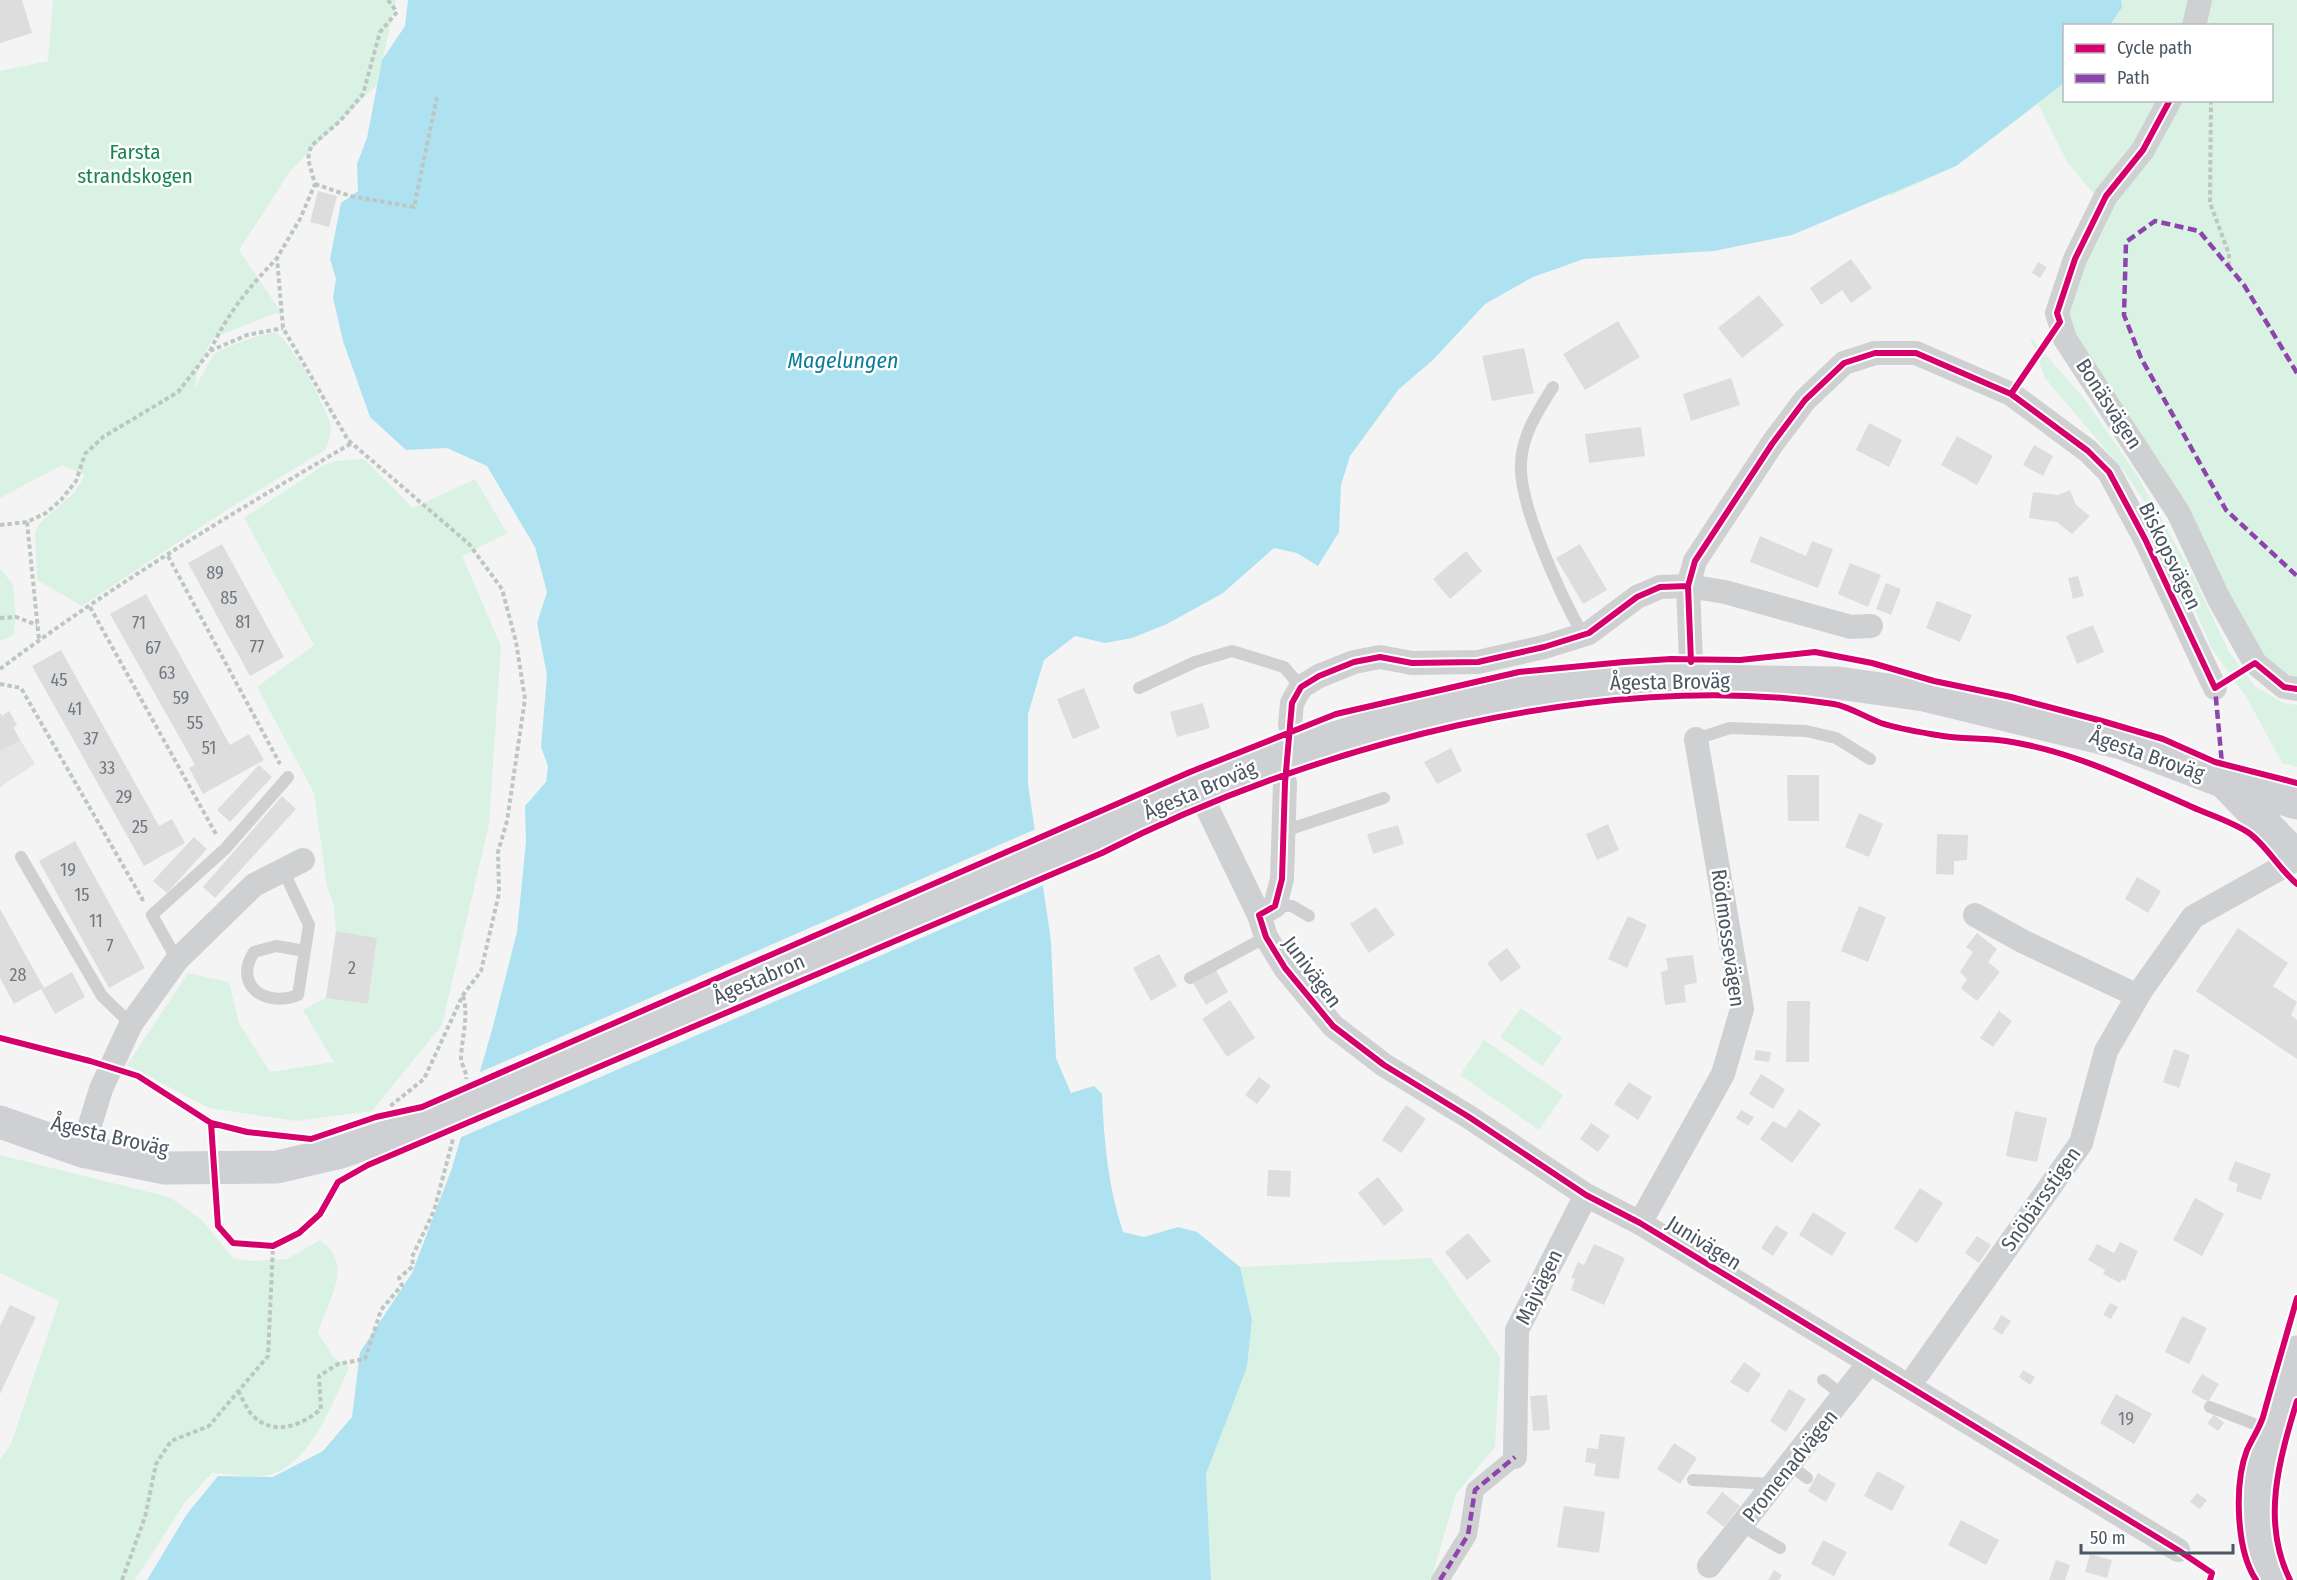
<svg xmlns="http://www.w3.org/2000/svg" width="2297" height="1580" viewBox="0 0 2297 1580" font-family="'Fira Sans Condensed',sans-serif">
<rect width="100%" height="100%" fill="#f4f4f4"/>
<path fill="#e6e5e6" d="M9,711L17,725L13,728L35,764L0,787V713L2,716Z"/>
<path fill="#d9f2e3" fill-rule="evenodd" d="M53,0H396L377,85L291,170L239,250L283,315L276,313L213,338L199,366L194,388C201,380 207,362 215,354C221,348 267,332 275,333C289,336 326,408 330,423C332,432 329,442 325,450L225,511L82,606L37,580L35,533L39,524L74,493L85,475L62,465L0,498V71L48,61Z
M1968,0H2297V689L2255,663L2057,313L2102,204L2068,163L2038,104L1956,166L1890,196L1898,97ZM2064,26H2272V100H2064Z
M2030,337L2084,398L2137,475L2192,574L2229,652L2255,686L2283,703L2297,705V767L2282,763L2247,698L2212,649L2156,519L2123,470L2045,378Z
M364,459L413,508L475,479L507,533L462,556L501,646L489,824L442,1025L372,1111L296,1121L209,1108L127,1065L188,973L229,982L239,1023L270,1072L334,1062L303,1010L326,998L368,1004L377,938L336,931L334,907L327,886L314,793L257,687L314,645L244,518L324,465L335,461Z
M0,568L13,585L16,617L13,635L0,641Z
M1521,1008L1563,1038L1542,1066L1500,1037Z
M1484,1040L1563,1095L1539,1130L1460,1075Z
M0,1155L169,1197L201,1219L234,1259L253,1261L287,1259L320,1240C355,1266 328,1299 318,1333L333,1357L349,1368C332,1404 311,1465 268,1475C252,1479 229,1473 212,1473L186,1501L135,1580H0V1460L11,1444L59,1301L0,1273Z
M1431,1258L1500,1357L1495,1447L1456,1494L1431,1580H1211L1206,1474L1247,1367L1252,1320L1240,1267Z"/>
<path fill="#aee2f0" d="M408,0H2121L2122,7L2110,25L2064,26V83L1956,166L1792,235L1714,251L1584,259L1533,277L1485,304L1433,360L1399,389L1350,456L1341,485L1339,532L1318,566L1297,553L1274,548L1223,593L1167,624L1132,638L1105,643L1075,636L1044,660L1028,714V784L1051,941L1056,1058L1071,1093L1094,1086L1102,1094C1104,1141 1108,1187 1123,1232L1144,1237L1178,1227L1197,1232L1240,1267L1252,1320L1247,1367L1206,1474L1211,1580H147L187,1514L218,1476L273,1477L323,1451L352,1417L360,1352L412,1273L452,1168L492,1030L517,932L526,842L525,806L546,782L548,766L541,747L547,675L537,623L547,592L535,547L487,466L447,448L406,450L370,417L343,341L333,298L336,279L330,259L341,203L358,191L357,164L367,138L382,60L405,26Z"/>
<path fill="#f4f4f4" d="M1038,828L1046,884L457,1139L476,1074Z"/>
<path fill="#ddddde" d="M0,0H22L32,33L0,43Z
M318,191L337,196L329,227L310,222Z
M1851,259L1872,288L1851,303L1842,290L1821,305L1810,288Z
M2038,262L2047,267L2040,278L2032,273Z
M1759,295L1784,325L1742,358L1718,328Z
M1618,321L1640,357L1585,390L1563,354Z
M1524,348L1534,393L1492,401L1482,356Z
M1731,378L1740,405L1691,421L1683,394Z
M1869,423L1902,440L1889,467L1856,450Z
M1641,427L1645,456L1589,463L1585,434Z
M1957,436L1993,456L1977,485L1941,465Z
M2034,445L2053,456L2043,476L2023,465Z
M2070,490L2076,505L2090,516L2072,534L2057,522L2029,518L2033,492L2058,495Z
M1760,536L1806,556L1812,541L1833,549L1818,588L1750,562Z
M222,544L284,657L250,676L188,563Z
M1580,544L1607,590L1583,604L1556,558Z
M1466,551L1482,571L1450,599L1433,579Z
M1850,563L1881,575L1868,607L1838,594Z
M2078,576L2084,596L2073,599L2068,578Z
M1886,583L1901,589L1891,615L1876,609Z
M146,594L230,745L249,734L264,760L203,794L189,768L195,765L110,614Z
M1937,601L1972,615L1960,642L1926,628Z
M2093,625L2104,652L2077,664L2066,636Z
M61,650L159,826L172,819L185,843L144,866L32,666Z
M1084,688L1100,728L1073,739L1057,699Z
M1203,703L1210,728L1177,737L1170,712Z
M9,711L17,725L13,727L20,740L0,751V713L2,716Z
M1451,748L1462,771L1437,784L1424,762Z
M259,765L272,777L230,822L217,810Z
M1787,775H1819V821H1788Z
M282,796L296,809L215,898L203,887Z
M1859,813L1883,824L1869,857L1845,847Z
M1608,824L1619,850L1597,860L1586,834Z
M1398,825L1404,844L1373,854L1367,834Z
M1937,834L1968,835L1967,860L1954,861V875L1936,874Z
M194,837L207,849L167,893L153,881Z
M75,841L145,968L109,988L39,861Z
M2137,877L2161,891L2148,913L2125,899Z
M1859,906L1886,917L1868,962L1841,951Z
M1376,907L1395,935L1369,953L1350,924Z
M0,909L44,988L72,972L85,997L55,1014L41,989L14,1004L0,978Z
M1628,916L1647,925L1627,968L1608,959Z
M2238,928L2288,963L2273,986L2297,1002L2291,1015L2297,1020V1059L2196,991Z
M336,931L377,938L368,1004L326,998Z
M1977,933L1997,949L1988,962L2000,972L1977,1001L1961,988L1967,979L1960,972L1973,952L1966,947Z
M1507,948L1521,967L1501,982L1487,963Z
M1159,954L1177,986L1151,1001L1133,968Z
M1693,955L1697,983L1684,985L1686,1002L1665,1005L1661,972L1668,970L1666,958Z
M1216,970L1228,992L1206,1005L1193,983Z
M1230,1000L1255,1038L1227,1057L1202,1019Z
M1787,1001H1810L1809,1062H1786Z
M1999,1011L2012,1021L1993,1047L1980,1038Z
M2174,1049L2190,1055L2179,1088L2163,1082Z
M1756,1050L1771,1052L1769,1062L1754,1060Z
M1761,1074L1785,1089L1773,1109L1749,1094Z
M1259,1077L1271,1086L1257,1104L1245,1095Z
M1629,1082L1652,1097L1638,1120L1614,1104Z
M1406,1105L1426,1119L1401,1153L1382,1140Z
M1799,1109L1821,1124L1792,1163L1760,1139L1773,1121L1786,1128Z
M1741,1110L1754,1117L1748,1126L1736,1118Z
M2015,1111L2047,1118L2037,1162L2006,1156Z
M1591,1123L1610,1136L1598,1152L1580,1139Z
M2235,1161L2271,1174L2261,1200L2236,1191L2238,1184L2228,1180Z
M1268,1170L1291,1171L1290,1197L1267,1196Z
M1378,1177L1404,1210L1384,1226L1358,1193Z
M1920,1188L1943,1203L1917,1243L1894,1228Z
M2195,1198L2224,1214L2202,1256L2173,1240Z
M1813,1212L1846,1233L1832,1256L1799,1235Z
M1776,1225L1788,1233L1773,1256L1761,1248Z
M1468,1233L1491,1261L1467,1280L1445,1252Z
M1977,1236L1991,1245L1979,1263L1965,1253Z
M2120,1242L2138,1251L2125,1281L2122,1279L2120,1283L2103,1274L2105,1270L2088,1260L2097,1244L2114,1253Z
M1594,1244L1625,1258L1604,1305L1571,1290L1575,1279L1571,1278L1578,1262L1584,1265Z
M2110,1303L2118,1307L2111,1319L2103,1315Z
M10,1305L36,1317L0,1394V1326Z
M2001,1315L2011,1321L2002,1335L1993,1329Z
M2182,1316L2207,1328L2189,1364L2165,1352Z
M1744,1362L1761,1374L1748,1393L1730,1382Z
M2023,1370L2035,1377L2030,1385L2019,1377Z
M2202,1374L2219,1384L2208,1402L2191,1392Z
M1789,1389L1806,1399L1786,1432L1770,1421Z
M2116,1394L2152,1414L2134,1444L2100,1423Z
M1547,1395L1550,1430L1533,1431L1530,1396Z
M2214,1415L2224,1423L2218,1431L2207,1423Z
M1600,1434L1625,1437L1619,1479L1594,1476L1596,1464L1585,1462L1587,1448L1598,1449Z
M1674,1443L1697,1458L1680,1484L1657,1469Z
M1877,1471L1905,1486L1892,1511L1864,1496Z
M1818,1473L1836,1484L1826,1502L1808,1491Z
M1722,1492L1740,1506L1724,1527L1706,1513Z
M2197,1493L2207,1500L2200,1509L2190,1502Z
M1564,1506L1605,1512L1599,1553L1557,1547Z
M1961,1520L1999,1540L1986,1565L1948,1545Z
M1823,1540L1847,1552L1834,1576L1811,1564Z
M2090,1554L2112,1560L2107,1578L2085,1572Z
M2056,1560L2070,1565L2065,1580H2049Z
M1774,1570L1782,1575L1779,1580H1768Z"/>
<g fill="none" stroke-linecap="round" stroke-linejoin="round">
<path stroke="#bcc7c4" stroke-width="4" stroke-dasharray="4.5 3" stroke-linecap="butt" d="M388,0L397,12L380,32L363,94L340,121L311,146L308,159L315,184L300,219L277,258L283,328L348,440L469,544L502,589L516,642L525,699L507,821L498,852L499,893L481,971L463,995L424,1079L389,1107
M2211,100L2210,203L2229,254V268
M315,184L350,196L414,207L437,97
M210,351C229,311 247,290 277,258
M27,522L39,640
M0,525L27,522L46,513L61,500L76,481L85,454L103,437L178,392L210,351L247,335L283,328
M168,556L280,764
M90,607L217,836
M0,618L16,617L37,625
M0,669C111,586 232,513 352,443
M0,684L21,688L144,902
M463,996C469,1016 462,1036 461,1057C461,1065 467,1071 466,1079
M238,1391C243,1399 247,1410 253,1416C275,1437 302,1425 321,1409L319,1376L338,1364L365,1359L381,1310L402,1285L399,1278L413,1266L412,1257L434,1211L453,1139
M122,1580L145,1517L156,1464L171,1441L209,1426L268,1356L273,1246"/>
<path stroke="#ced0d2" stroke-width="12" d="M1553,387C1538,411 1522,435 1521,463C1518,504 1562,598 1583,635
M1139,688L1195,662L1232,651L1284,667L1301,687
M1696,739L1730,728L1806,731L1836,738L1870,759
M1284,831L1384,798
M21,857L102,996L131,1024
M283,870L309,925L298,995C267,1008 232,986 254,952L276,946L305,951
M1275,906H1292L1309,916
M177,960L152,915L225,849L288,777
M1190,978L1266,937
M1823,1380L1845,1397
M2210,1407L2270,1430
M1790,1465L1807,1478
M1693,1480L1774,1484
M1742,1526L1780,1548"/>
<path stroke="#ced0d2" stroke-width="18" d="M1440,1580L1468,1535L1475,1490L1515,1457"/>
<path stroke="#ced0d2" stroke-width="24" d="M2194,26L2200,0
M2170,100L2143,150L2106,196L2075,259L2057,313L2065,339L2178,512L2219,599L2255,663L2284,687L2297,689
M1687,680L1691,662L1688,586L1695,561L1772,444L1805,400L1844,363L1875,353H1916L2011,394L2088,451L2109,472L2145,539L2215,688
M1290,725L1292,703L1301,687L1319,676L1354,662L1380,657L1412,663L1478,662L1544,647L1589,633L1637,597L1660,587L1688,586L1725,592L1851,627L1871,626
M1198,789L1259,915L1266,937L1285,968L1333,1026L1384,1065L1469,1117L1586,1195L1640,1223L2178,1550
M1259,915L1275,906L1282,879L1285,783
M1975,915L2024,942L2138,996
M82,1151L101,1089L131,1024L177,960L254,885L303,860
M1640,1223L1723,1074L1742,1009L1696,739
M1909,1386L2081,1143L2106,1051L2142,989L2193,917L2293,861
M1515,1457L1517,1330L1586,1195
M1709,1566L1869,1363"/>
<path stroke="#ced0d4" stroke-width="33" d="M2226,784L2285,845
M793,965L1198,789L1312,745L1383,723L1453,706L1525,692L1626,680L1838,683L1924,695L2122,743L2222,781L2297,803
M0,1122L82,1151L165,1168L277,1167L337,1153L425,1124
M2273,1580C2236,1502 2274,1428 2297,1352"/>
<path stroke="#ced0d4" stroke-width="33" d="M425,1124L793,965"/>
<path stroke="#8e44ad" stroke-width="4.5" stroke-dasharray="9 4.5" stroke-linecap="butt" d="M2297,373L2244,285L2199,231L2155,221L2126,242L2124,315L2141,358L2226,510L2297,576
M2219,685L2215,688L2222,764
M1440,1580L1468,1535L1475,1490L1515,1457"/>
<g stroke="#fff" stroke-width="10">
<path id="cycleway" d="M2011,394L2060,322L2057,313L2075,259L2106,196L2143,150L2170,100
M1688,586L1660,587L1637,597L1589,633L1544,647L1478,662L1412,663L1380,657L1354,662L1319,676L1301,687L1292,703L1285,783L1282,879L1275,906L1259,915L1266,937L1285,968L1333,1026L1384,1065L1469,1117L1586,1195L1640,1223L2178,1550L2212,1573L2210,1580
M1691,662L1688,586L1695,561L1772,444L1805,400L1844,363L1875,353H1916L2011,394L2088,451L2109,472L2145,539L2215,688L2255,663L2284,687L2297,689
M0,1038L90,1061L138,1076L211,1123L247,1132L311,1139L376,1117L422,1107L1190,772L1336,714L1519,672L1624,662L1671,659L1740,660L1815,652L1872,663L1934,681L2011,697L2102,721L2163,739L2215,762L2297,783
M211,1123L218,1226L233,1243L273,1246L299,1233L320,1214L338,1182L368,1165L1102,853C1308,747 1602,668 1834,704C1850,707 1865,717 1881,723C1899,729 1919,732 1937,735C1962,740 1983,737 2006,741C2072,751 2131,780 2192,807C2210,815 2233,822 2249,833C2266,845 2280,870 2297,884
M2256,1580C2236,1550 2234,1484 2247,1450C2252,1439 2259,1429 2263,1417C2274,1377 2286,1337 2297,1298
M2290,1580C2261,1522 2279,1460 2297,1401"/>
</g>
<use href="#cycleway" stroke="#d6006c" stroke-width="6"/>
</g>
<g text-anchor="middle" stroke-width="5" stroke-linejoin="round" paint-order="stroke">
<g font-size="18" fill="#707881">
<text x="215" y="579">89</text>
<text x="229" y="604">85</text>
<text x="243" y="628">81</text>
<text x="139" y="629">71</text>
<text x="257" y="653">77</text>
<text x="153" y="654">67</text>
<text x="167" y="679">63</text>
<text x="59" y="686">45</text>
<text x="181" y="704">59</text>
<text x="75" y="715">41</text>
<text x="195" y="729">55</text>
<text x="91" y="745">37</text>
<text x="209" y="754">51</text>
<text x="107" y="774">33</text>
<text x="124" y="803">29</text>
<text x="140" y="833">25</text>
<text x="68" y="876">19</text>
<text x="82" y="901">15</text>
<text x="96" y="927">11</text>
<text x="110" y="952">7</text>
<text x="352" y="974">2</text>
<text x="18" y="981">28</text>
<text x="2126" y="1425">19</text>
</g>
<g font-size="21" fill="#17864f" stroke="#fff">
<text x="135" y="159">Farsta<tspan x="135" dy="24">strandskogen</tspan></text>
</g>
<g font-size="21" fill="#4a5661" stroke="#fff">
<text transform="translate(2109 404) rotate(57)" y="7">Bonäsvägen</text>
<text transform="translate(2170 556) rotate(64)" y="7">Biskopsvägen</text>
<text transform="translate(1670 682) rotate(-1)" y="7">Ågesta Broväg</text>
<text transform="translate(2147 755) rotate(19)" y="7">Ågesta Broväg</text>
<text transform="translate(1200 790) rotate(-23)" y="7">Ågesta Broväg</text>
<text transform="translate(1728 938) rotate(82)" y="7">Rödmossevägen</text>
<text transform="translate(1312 972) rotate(53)" y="7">Junivägen</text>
<text transform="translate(759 979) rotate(-23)" y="7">Ågestabron</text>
<text transform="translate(110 1136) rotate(13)" y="7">Ågesta Broväg</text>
<text transform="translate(2041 1199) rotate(-55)" y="7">Snöbärsstigen</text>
<text transform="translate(1704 1243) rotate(32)" y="7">Junivägen</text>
<text transform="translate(1539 1287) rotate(-64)" y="7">Majvägen</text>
<text transform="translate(1790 1466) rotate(-51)" y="7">Promenadvägen</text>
</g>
<g font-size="22" font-style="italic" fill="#0c7c9b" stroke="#fff">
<text x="843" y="368">Magelungen</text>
</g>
</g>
<rect x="2063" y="24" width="210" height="78" fill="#ffffff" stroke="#b7bbc0" stroke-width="1.5"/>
<rect x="2075" y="44" width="30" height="9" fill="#d6006c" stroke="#b7bbc0" stroke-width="1.5"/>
<text x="2117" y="54" font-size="18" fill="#4a5661">Cycle path</text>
<rect x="2075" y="74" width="30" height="9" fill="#8e44ad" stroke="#b7bbc0" stroke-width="1.5"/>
<text x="2117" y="84" font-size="18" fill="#4a5661">Path</text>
<path d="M2081 1544v9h152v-9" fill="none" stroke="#4a5661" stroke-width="3"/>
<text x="2090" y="1544" font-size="18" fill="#4a5661" stroke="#ffffff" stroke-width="4.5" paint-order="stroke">50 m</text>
</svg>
